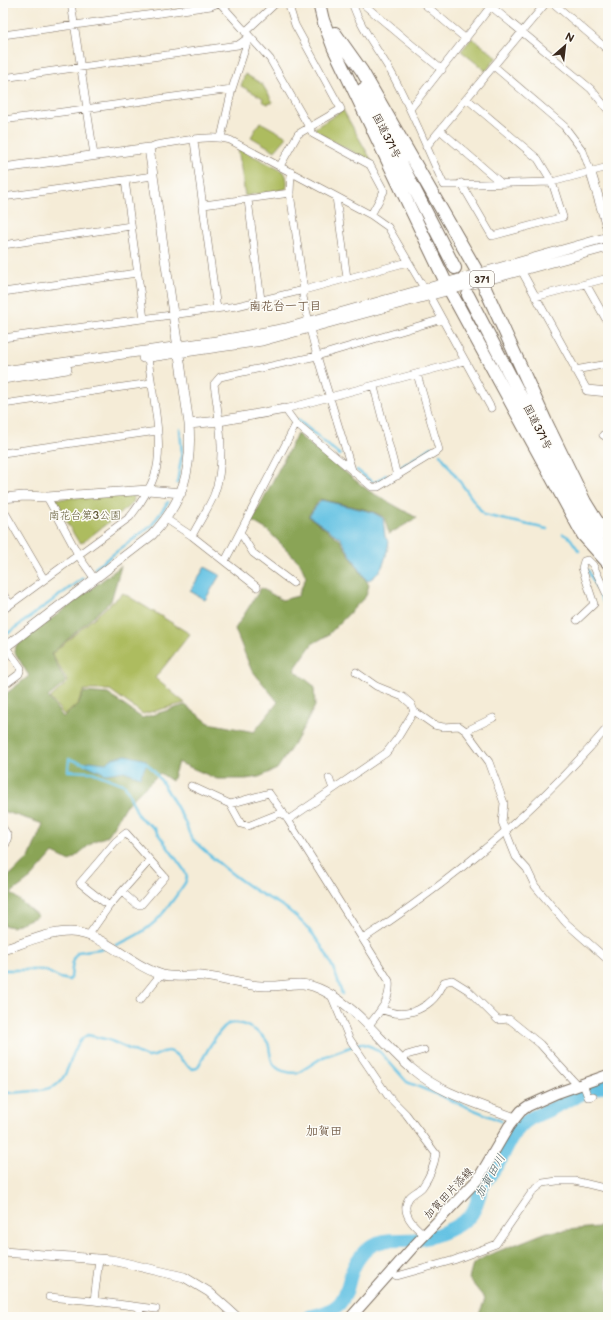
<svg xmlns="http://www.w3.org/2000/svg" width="611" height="1320" viewBox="0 0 611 1320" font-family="'Balsamiq Sans','Klee One',sans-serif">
<rect width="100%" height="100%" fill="#fdfcf7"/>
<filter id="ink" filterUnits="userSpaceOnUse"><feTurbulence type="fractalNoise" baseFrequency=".025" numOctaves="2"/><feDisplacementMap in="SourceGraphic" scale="8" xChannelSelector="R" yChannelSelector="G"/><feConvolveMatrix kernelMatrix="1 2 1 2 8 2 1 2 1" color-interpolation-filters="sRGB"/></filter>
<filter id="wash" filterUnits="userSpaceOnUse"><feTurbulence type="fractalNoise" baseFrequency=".012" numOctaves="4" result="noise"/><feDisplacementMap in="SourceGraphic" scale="16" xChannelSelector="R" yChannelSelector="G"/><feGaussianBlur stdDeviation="0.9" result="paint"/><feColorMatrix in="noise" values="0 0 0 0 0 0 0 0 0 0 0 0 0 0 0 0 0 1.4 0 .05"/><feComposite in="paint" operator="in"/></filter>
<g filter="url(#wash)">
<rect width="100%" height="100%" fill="#f5ecd7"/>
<path fill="#adbc5f" stroke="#74733e" d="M472,38L497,57L486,71L461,51Z
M245,74L262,84L273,102L268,104L262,101L263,98L241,86Z
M343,110L373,163L316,132L315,128Z
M260,122L287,137L275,151L251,137Z
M238,148L284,172C287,176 288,185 286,189L245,196Z
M130,494L134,497L133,503L82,543L78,541L55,503V499Z
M123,593L190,634L155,678L185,703L143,714L110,690H84L77,705L64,715L50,698L68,682L52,654Z"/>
<path fill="#8aa456" stroke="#62673a" d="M297,434L369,491L417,518L389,534L384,517L372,511L320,499L308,516L339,539L369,585L366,596L328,635L312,644L294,670L314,686L315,706L298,738L277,769L259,777L246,779H217L178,762L172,781L160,773L125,806L108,836L94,841L70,861L53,853L31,878L11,893L38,916L12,927L3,925V881L29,858L43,824L3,811V696L29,676L14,651L16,646L121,566L111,601L51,654L66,682L48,697L63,717L78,705L84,692L108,694L142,718L185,705L209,723L254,732L278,702L251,669L235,629L261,588L282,600L298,596L306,577L300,563L267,530L252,521Z
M608,1226V1317H478L485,1299L469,1279L473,1264L486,1256L547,1232Z"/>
<path fill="#65c2e3" stroke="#507680" d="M321,500L372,512L383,518L385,537L389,542C385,559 384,573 367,581L340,538L309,516Z
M205,567L220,575L205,600L190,591Z
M126,755L146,760V765L140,777L124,771L106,774L84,764L89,761L106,763L113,758Z"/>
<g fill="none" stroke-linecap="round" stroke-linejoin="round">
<path stroke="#65c2e3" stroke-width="2.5" d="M298,420L340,455
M440,454L484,515L547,529
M401,467L432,447
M357,470L372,482H376L386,475
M177,483L182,454L180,429
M563,534L570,538L579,551
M95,568L152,525L168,502
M588,570L608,612
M7,634L83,578
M144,762C156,767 178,809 185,822C188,828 189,836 194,841C212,858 232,875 253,889C264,897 277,901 287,909C316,931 333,960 342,994
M86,764L69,759L68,771L92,772L125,785L139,817L154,828L184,870L187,877L185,883C163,915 154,930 116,945
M3,970H44L60,978L69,980L71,978L73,959L78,952L106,948
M3,1093C15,1093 46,1091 55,1086C72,1075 71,1041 88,1035L109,1040L147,1057C156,1058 160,1051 168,1051C175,1050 185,1066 193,1069L197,1068C206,1054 212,1039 224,1027C235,1016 262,1031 268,1043C271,1051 269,1060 275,1066C280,1072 291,1073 298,1073L323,1057L361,1043L372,1047L380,1052L407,1082L501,1121
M516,1126L519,1128"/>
<path stroke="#65c2e3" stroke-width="14" d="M309,1317C363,1307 336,1278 367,1249C382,1236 402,1242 419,1239C436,1237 456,1228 469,1217C477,1210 478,1193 484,1184C489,1176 495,1168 501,1159C506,1149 511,1136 519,1128C528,1117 541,1114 553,1108C571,1098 588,1090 608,1084"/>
</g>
</g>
<g filter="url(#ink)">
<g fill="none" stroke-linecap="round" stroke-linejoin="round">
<g stroke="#7c6e5f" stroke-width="8">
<path id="minor" d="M71,3L94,155
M220,3L270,59L313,134L370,165L384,191L371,215
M352,3C361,29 377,48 391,72C411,108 426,147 444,185L552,182L608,167
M362,3L442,70
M423,3L466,39
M487,3L591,89L608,110
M553,3L608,50
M245,32L276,3
M3,35L211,6L218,3
M495,67L564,126L583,151L591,173
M3,78L238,45L249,37
M410,109L491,6
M3,120L232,89
M441,131L501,183
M221,138L232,89L249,37
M194,141L217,309
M426,147L546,3
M149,148L156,145C178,142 209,134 230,140L371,215L388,227L424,288
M280,166L298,134L341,109L295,25L288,3
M291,172L290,193L304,290L303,297L309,322
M125,180L144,319
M461,183L492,236L563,217L552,182L538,159L467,99
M3,197L153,176
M336,197L347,278
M248,200L261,300
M204,205L290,193
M3,245L131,226
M521,270L587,390
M586,284L608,323
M3,292L137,273
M429,295L491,408
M535,297L608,278
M310,329L317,356L352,470
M3,338L237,306L304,290L408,262
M575,370L608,364
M417,374L439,450L378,487H372L296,424L285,409L464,361
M374,387L397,476
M3,404L151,383
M603,435L608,438
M3,453L157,431
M47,497L80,558L94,578
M3,509L44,579
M166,519L192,536L257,587
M240,532L253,553L293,583
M192,536C199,522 208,509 214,495C227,460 219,419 214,384L220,377L317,356L442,319
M225,561L296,424
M3,594L10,604
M3,610L130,517C140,504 150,490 155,474C165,446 151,388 148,357
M577,620L594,604L582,568L584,561L588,560L593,565L608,597
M3,643L21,668L19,674L3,686
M356,672L376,686L403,697L411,704L414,711L434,725L443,727L459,726L466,731L489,762L504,803L502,822L516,857L527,869L535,886L566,923L608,960
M466,731L493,718
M329,778L333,789
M191,786L230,804L269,793L288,820
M230,804L241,824L248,826L283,812
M3,828L8,836L6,844L3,846
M109,906L80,883L116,841L126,833L165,877L141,905H137L122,892
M88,936L109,906L150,860
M363,939C453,880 538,809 608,727
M331,995L349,1038L388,1096L406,1114L436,1154C434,1166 430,1176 423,1186C420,1191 412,1193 409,1198C399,1213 415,1227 425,1235
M140,1000L161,974
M381,1009C407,1021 434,1007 444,982L452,980L468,990L498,1020L509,1019L540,1044L578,1086
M369,1025C380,1011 391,1000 389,981L288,820L386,753L397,739L414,711
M403,1060L407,1055L424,1050
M583,1084L588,1097L593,1096
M389,1273L397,1276L454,1260L496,1244L532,1192L543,1183L557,1181H575L608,1189
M49,1297L94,1301L99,1259
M94,1301L156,1309
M139,1317L140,1308"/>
</g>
<g stroke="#7c6e5f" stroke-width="10">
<path id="tertiary" d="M3,168L149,148L189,424C192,469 184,501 152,535L3,649
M591,173L608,230
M143,358L262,341L608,247
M3,371L216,341L286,328L608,237
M3,379L67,369
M587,390L608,392
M189,424L219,421L285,409
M3,498L24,496L47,497L148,490L181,493
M3,950C24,943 47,932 70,932C103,932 132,967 163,975C175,978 190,975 202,976C223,978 244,986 265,986C290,987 299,978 324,991C360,1009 382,1044 412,1069C441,1094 480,1104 515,1118
M3,1252L112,1260L184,1277L209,1292L237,1317"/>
</g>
<g stroke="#7c6e5f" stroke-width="12">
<path id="secondary" d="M351,1317L414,1246L478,1179L509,1126L521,1111L528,1106L557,1093L608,1075"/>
</g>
<g stroke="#7c6e5f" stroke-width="14">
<path id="trunk" d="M319,3L323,20L334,49L449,289L583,535L608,563
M335,33L362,71L478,273L546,422L585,502L598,523L608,535
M363,89L455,268
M468,295L584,517L604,552"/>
</g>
<use href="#minor" stroke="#fff" stroke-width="7"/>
<use href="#tertiary" stroke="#fff" stroke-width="9"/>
<use href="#secondary" stroke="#fff" stroke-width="10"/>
<use href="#trunk" stroke="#fff" stroke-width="12"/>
</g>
</g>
<g text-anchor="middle" stroke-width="3" stroke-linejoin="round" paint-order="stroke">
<rect fill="#fdfcf7" stroke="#75695f" stroke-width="1" x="470" y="271" width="24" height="16" rx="3"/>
<g font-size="10" font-weight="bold" fill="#3b2a1e">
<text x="482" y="283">371</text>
</g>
<g font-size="11" fill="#3b2a1e" stroke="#fdfcf7">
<text transform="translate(387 136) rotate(63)" y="4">国道371号</text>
<text transform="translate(538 427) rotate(63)" y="4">国道371号</text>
<text transform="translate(448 1193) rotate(-47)" y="4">加賀田片添線</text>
</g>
<g font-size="11" fill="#5d5632" stroke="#fdfcf7">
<text x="85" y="519">南花台第3公園</text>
</g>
<g font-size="12" font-weight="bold" fill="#715b46" stroke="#fdfcf7">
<text x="285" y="310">南花台一丁目</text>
<text x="324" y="1135">加賀田</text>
</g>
<g font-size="12" font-style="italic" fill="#4a5f63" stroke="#fdfcf7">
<text transform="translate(490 1176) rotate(-60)" y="4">加賀田川</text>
</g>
</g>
<rect width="611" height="1320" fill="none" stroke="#fdfcf7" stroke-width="16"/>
<g transform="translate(565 46) rotate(28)" stroke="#fdfcf7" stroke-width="3" paint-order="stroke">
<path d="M0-3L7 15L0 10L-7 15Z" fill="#3b2a1e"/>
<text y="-6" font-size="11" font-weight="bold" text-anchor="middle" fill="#3b2a1e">N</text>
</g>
</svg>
